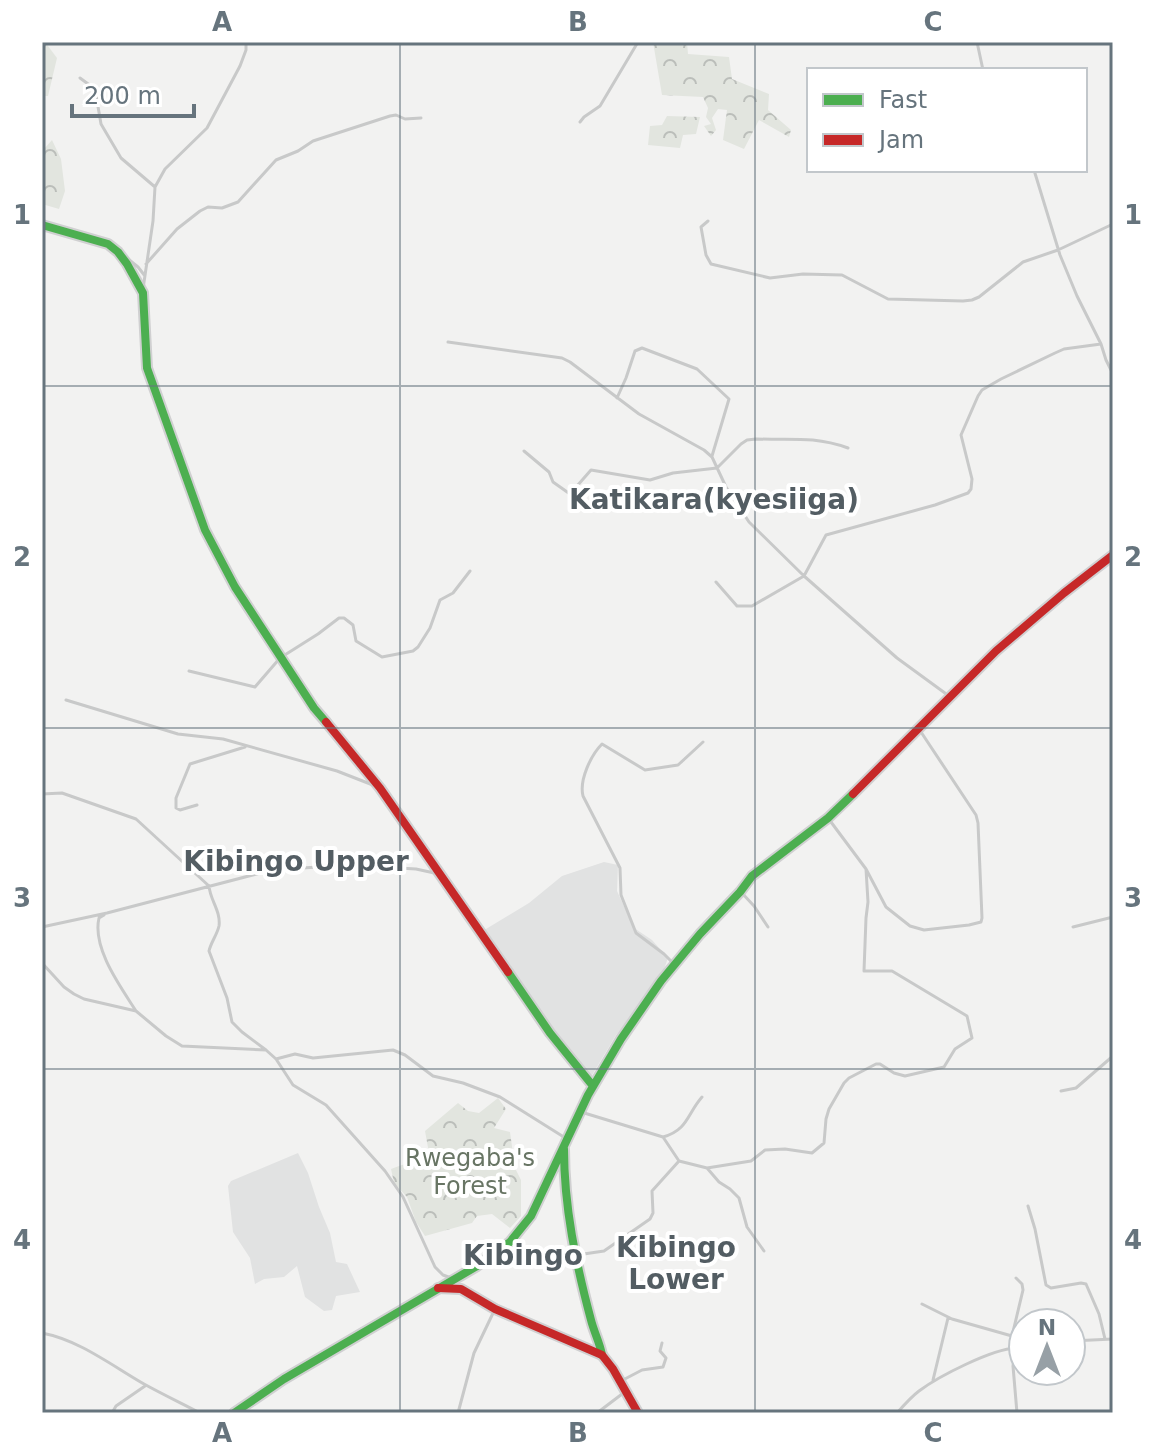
<svg xmlns="http://www.w3.org/2000/svg" width="1155" height="1455" viewBox="0 0 1155 1455" font-family="'DejaVu Sans',sans-serif">
<defs>
<pattern id="forest-crowns" width="20" height="18" patternUnits="userSpaceOnUse" patternTransform="scale(2)"><rect width="20" height="18" fill="#e2e5df"/><path d="M2 6a3 3 0 1 1 6 0M12 15a3 3 0 1 1 6 0" fill="none" stroke="#bbbeba"/></pattern>
</defs>
<rect width="100%" height="100%" fill="#f2f2f1"/>
<path fill="#e1e2e2" d="M604,862L618,865L617,891L634,928L652,940L668,958L660,980L616,1035L588,1082L481,932L529,903L562,876Z
M298,1153L308,1173L319,1207L330,1233L336,1262L347,1264L360,1292L336,1296L332,1310L324,1311L305,1297L297,1266L284,1277L264,1279L255,1284L250,1258L233,1232L228,1186L231,1181Z"/>
<path fill="url(#forest-crowns)" d="M42,42H45L57,58L48,96H42Z
M653,42H687L688,54L729,57L732,79L769,94L768,110L791,130L789,137L759,120L744,149L723,140L727,110L718,109L712,118L716,130L711,136L704,126L711,124L706,117L708,108L703,97L662,95Z
M667,116L700,117L696,134L683,135L680,148L648,145L650,126L662,125Z
M52,140L61,159L65,191L59,209L42,204V170L45,169L44,149Z
M498,1098L506,1109L494,1128L510,1132L515,1168L521,1180V1216L510,1228L492,1214L477,1216L472,1223L425,1236L416,1222L407,1197L394,1183L391,1169C403,1164 419,1161 429,1153L425,1131L458,1103L468,1111L479,1113Z"/>
<g fill="none" stroke-linecap="round" stroke-linejoin="round">
<g stroke="#d0d0d1" stroke-width="12">
<path id="fast" d="M42,225L108,244L118,252L127,264L143,293L147,368L205,530L235,587L314,708L326,722
M508,972L550,1033L593,1086
M564,1149C564,1207 576,1264 591,1320C594,1332 600,1343 602,1355
M234,1413L284,1379L477,1266L510,1242L531,1216L588,1095L621,1039L661,981L700,934L740,892L752,876L828,818L853,794"/>
</g>
<g stroke="#d0d0d1" stroke-width="12">
<path id="jam" d="M326,722L380,788L508,972
M853,794L996,651L1064,593L1113,555
M438,1288L461,1289L495,1309L602,1355L613,1369L638,1413"/>
</g>
<path stroke="#c8c9c9" stroke-width="3" d="M977,42L983,70
M80,78L95,89L101,124L121,158L155,187
M580,122L584,117L600,106L638,42
M1034,170L1060,255L1077,296L1101,344L1106,360L1113,374
M708,221L701,227L706,255L711,264L770,278L803,274L842,275L888,299L963,301L972,300L979,297L1023,262L1058,250L1113,224
M122,254L138,267L145,276
M146,264L177,229L200,211L208,207L222,208L238,202L276,160L298,151L313,141L390,116L396,115L405,119L421,118
M143,289L153,221L155,187L165,169L207,128L240,66L246,50V42
M448,342L562,358L570,362L639,414L704,450L712,457L726,487L749,522L804,576L897,658L949,696
M617,398L626,378L635,351L642,348L697,369L729,399L712,456
M524,451L549,472L553,482L570,494L591,470L650,480L673,473L717,468L741,444L747,440L756,439C791,440 814,436 848,448
M716,582L737,606H752L804,576L826,535L935,505L968,493L971,489L972,479L961,435L978,396L982,390L1001,379L1055,353L1064,349L1101,344
M189,671L255,687L280,658L318,634L339,618H344L353,625L356,641L382,657L413,651L418,647L430,628L440,600L453,593L470,571
M66,700L178,734L223,739L337,771L378,787
M42,794L62,793L136,819L209,886C210,900 221,911 219,926C217,935 211,942 209,951L227,998L232,1022L242,1032L266,1050
M197,805L180,810L176,808V798L190,764L245,747
M828,818L866,869L886,907L910,926L924,930L969,925L981,922L982,918L978,823L976,815L919,729
M741,892L754,906L768,927
M104,915L99,918C92,948 120,986 136,1011
M42,927L107,913L272,870L333,866L382,867L416,869L439,874
M1073,927L1113,917
M42,963L64,987L74,994L84,999L136,1011L166,1036L182,1046L266,1050L276,1059L293,1085L326,1105L385,1171L403,1197L435,1267L443,1275L454,1279
M675,965L664,954L636,933L621,895L620,868L583,796C579,780 591,755 602,744L645,770L678,765L703,742
M276,1059L295,1054L313,1058L393,1050L405,1055L433,1076L463,1083L500,1097L567,1139
M1061,1091L1076,1088L1113,1056
M581,1112L663,1137L679,1161L707,1168L751,1161L765,1150L785,1149L812,1153L824,1143L826,1119L829,1109L844,1083L849,1078L876,1064H880L894,1073L905,1076L944,1067L955,1049L972,1038L967,1016L892,971H864L866,918L868,902L866,869
M663,1137C688,1130 687,1114 702,1097
M707,1168L719,1182L730,1189L739,1198L747,1227L764,1251
M1028,1206L1035,1229L1046,1285L1051,1288L1081,1283L1086,1284L1099,1314L1105,1339
M577,1255L604,1251L650,1219L653,1213L652,1191L679,1161
M922,1304L952,1319L1012,1336
M42,1333C79,1340 111,1365 144,1384C162,1394 181,1403 200,1413
M1071,1341L1113,1339
M1016,1343L1012,1336L1023,1290L1022,1284L1016,1278
M933,1380L948,1318
M621,1381L642,1370L663,1367L666,1358L660,1351L662,1343
M112,1413L116,1406L145,1386
M458,1413L474,1353L495,1309
M597,1413L626,1391
M897,1413C904,1405 911,1397 919,1391C939,1376 992,1349 1016,1348
M1017,1413L1013,1366L1016,1343L1023,1342"/>
<use href="#fast" stroke="#4caf50" stroke-width="8"/>
<use href="#jam" stroke="#c62828" stroke-width="8"/>
</g>
<path fill="none" stroke="#66747d" stroke-width="2" stroke-opacity="0.55" d="M400,42V1413M755,42V1413M42,386H1113M42,728H1113M42,1069H1113"/>
<g text-anchor="middle" stroke-width="8" stroke-linejoin="round" paint-order="stroke">
<g font-size="24" fill="#687564" stroke="#fff">
<text x="470" y="1166">Rwegaba's<tspan x="470" dy="28">Forest</tspan></text>
</g>
<g font-size="28" font-weight="bold" fill="#535d63" stroke="#fff">
<text x="714" y="509">Katikara(kyesiiga)</text>
<text x="296" y="871">Kibingo Upper</text>
<text x="676" y="1257">Kibingo<tspan x="676" dy="32">Lower</tspan></text>
<text x="523" y="1265">Kibingo</text>
</g>
</g>
<rect width="1155" height="1455" fill="none" stroke="#ffffff" stroke-width="88"/>
<rect x="807" y="68" width="280" height="104" fill="#ffffff" stroke="#c2c7cb" stroke-width="2"/>
<rect x="823" y="94" width="40" height="12" fill="#4caf50" stroke="#c2c7cb" stroke-width="2"/>
<text x="879" y="108" font-size="24" fill="#66747d">Fast</text>
<rect x="823" y="134" width="40" height="12" fill="#c62828" stroke="#c2c7cb" stroke-width="2"/>
<text x="879" y="148" font-size="24" fill="#66747d">Jam</text>
<g transform="translate(1047 1347)"><circle r="38" fill="#ffffff" stroke="#c2c7cb" stroke-width="2"/>
<path d="M0-6L14 30L0 20L-14 30Z" fill="#97a0a6"/>
<text y="-12" font-size="22" font-weight="bold" text-anchor="middle" fill="#66747d">N</text>
</g>
<path d="M72 104v12h122v-12" fill="none" stroke="#66747d" stroke-width="4"/>
<text x="84" y="104" font-size="24" fill="#66747d" stroke="#ffffff" stroke-width="6" paint-order="stroke">200 m</text>
<rect x="44" y="44" width="1067" height="1367" fill="none" stroke="#66747d" stroke-width="3"/>
<g font-size="26" text-anchor="middle" font-weight="bold" fill="#66747d">
<text x="222" y="31">A</text>
<text x="578" y="31">B</text>
<text x="933" y="31">C</text>
<text x="22" y="224">1</text>
<text x="1133" y="224">1</text>
<text x="22" y="566">2</text>
<text x="1133" y="566">2</text>
<text x="22" y="907">3</text>
<text x="1133" y="907">3</text>
<text x="22" y="1249">4</text>
<text x="1133" y="1249">4</text>
<text x="222" y="1442">A</text>
<text x="578" y="1442">B</text>
<text x="933" y="1442">C</text>
</g>
</svg>
